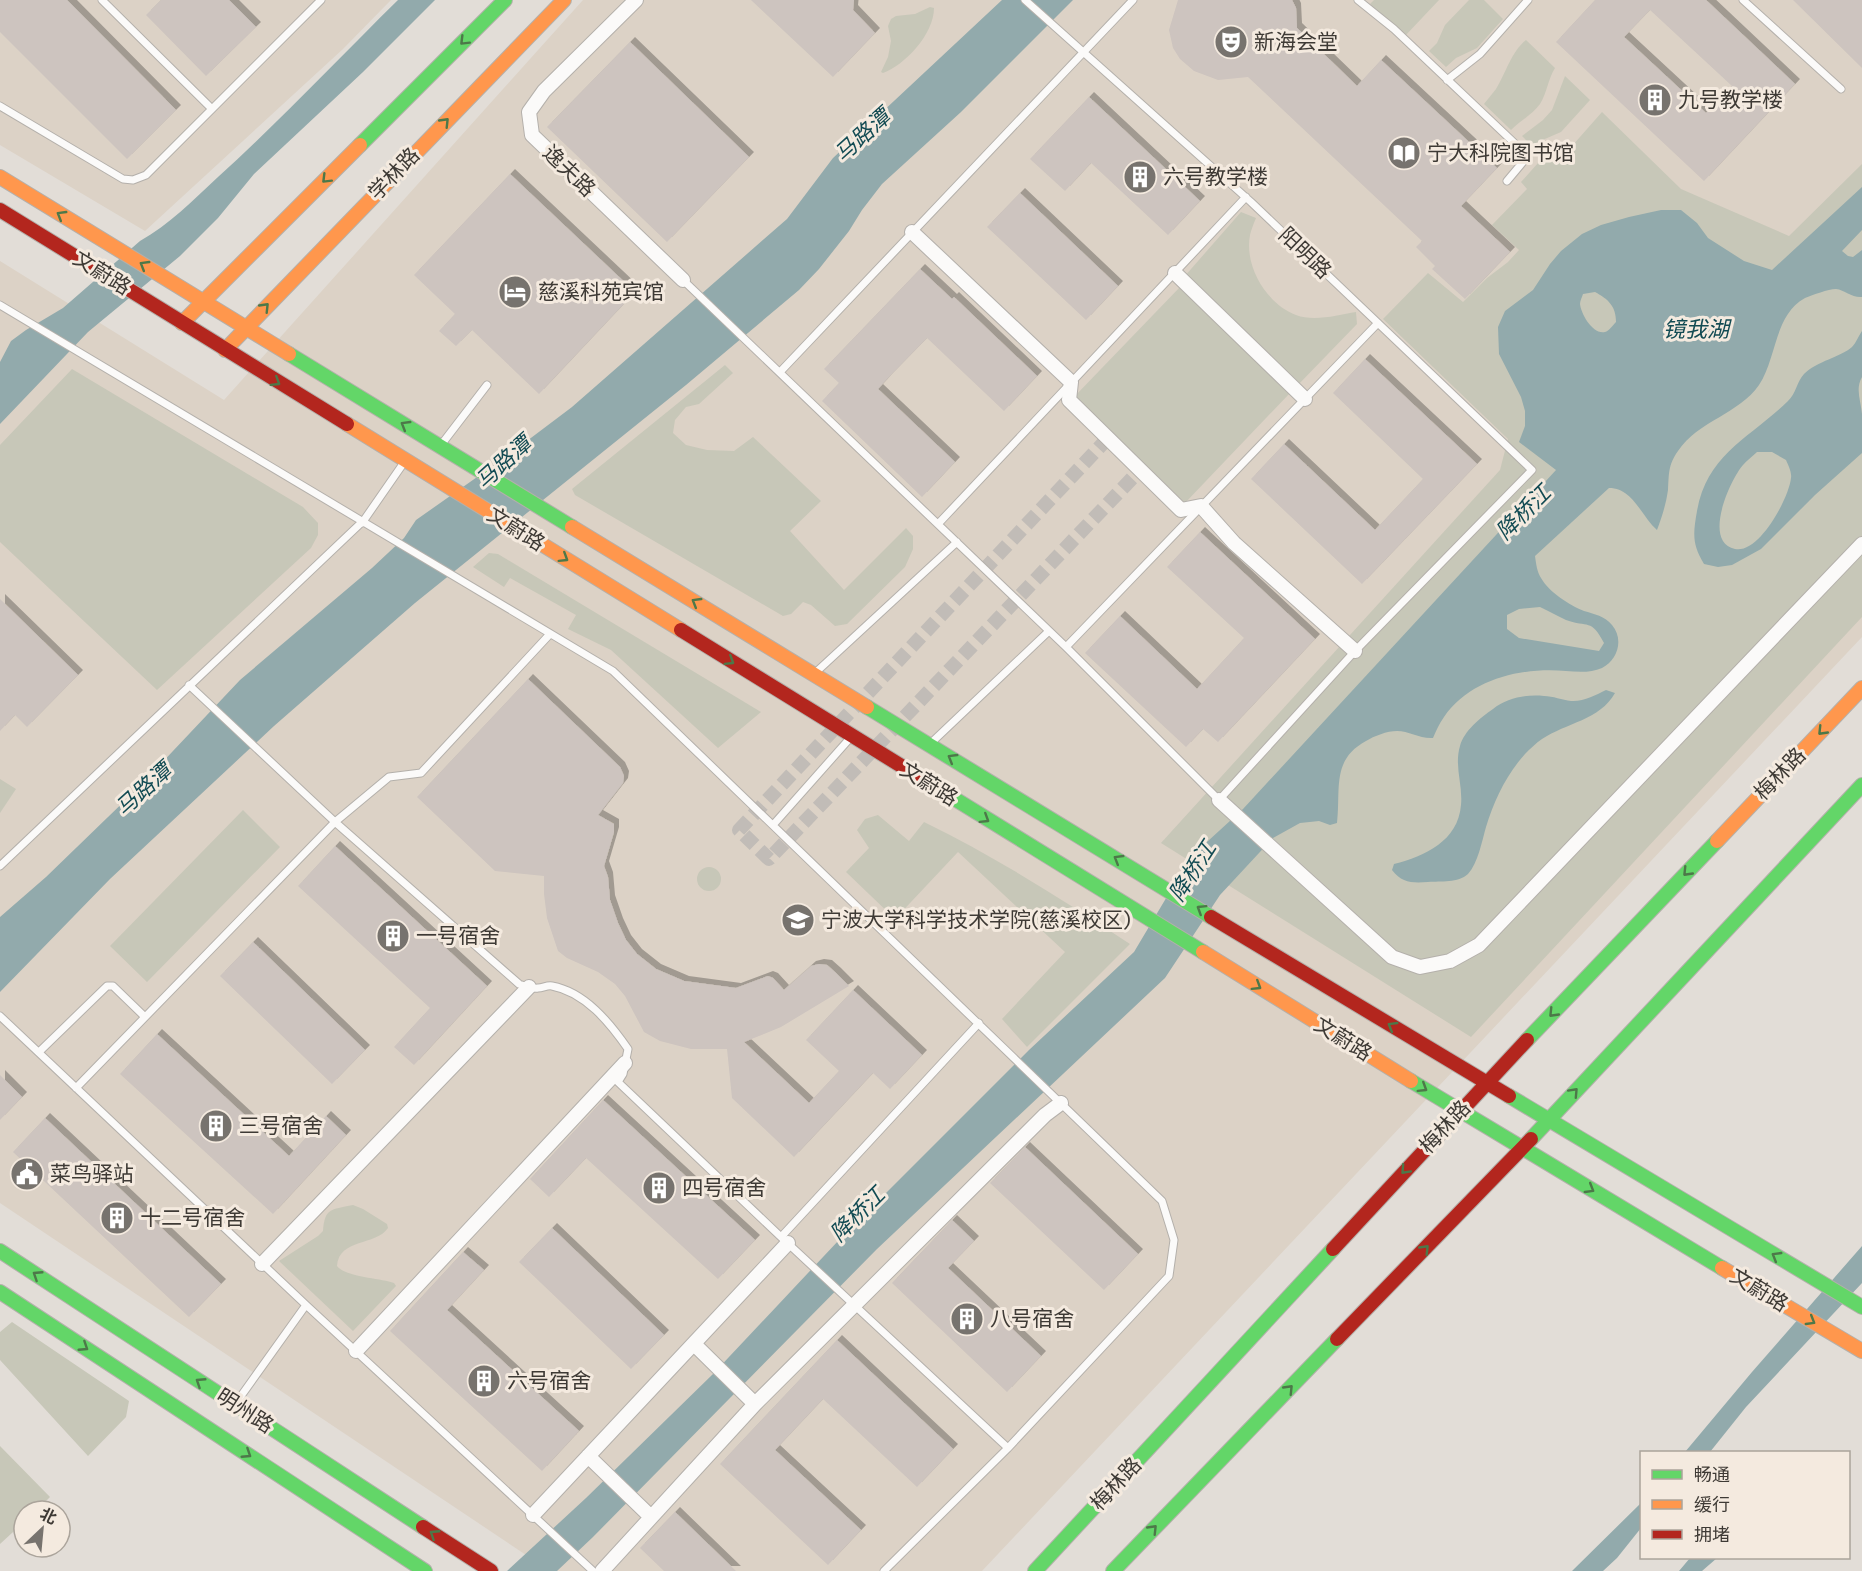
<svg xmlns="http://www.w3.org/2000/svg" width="1862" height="1571" viewBox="0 0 1862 1571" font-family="Commissioner,'Noto Sans SC',sans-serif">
<defs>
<filter id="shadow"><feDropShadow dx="5" dy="-5" stdDeviation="0" flood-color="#0004"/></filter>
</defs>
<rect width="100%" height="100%" fill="#e2ddd7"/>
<path fill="#dcd2c6" d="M0,0H391L343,49L145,231L0,145Z
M583,0H1862V637L982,1571H550L0,1203V261L224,400Z"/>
<path fill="#c7c7b8" d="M1374,0H1439L1405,36L1370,4Z
M1469,0H1484L1503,19L1477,48L1456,58L1446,67L1429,51L1437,43L1445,25Z
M930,7L934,8C934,34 905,65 883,73L881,72L888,57L891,41L888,26L891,19L896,16L915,14Z
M1526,40L1555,68C1548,79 1547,93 1540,104C1533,114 1520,121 1511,130L1484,104C1488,99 1492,94 1496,89C1506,73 1511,52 1526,40Z
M1565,76L1590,100L1561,132L1531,145L1522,136L1543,120L1552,110Z
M1602,112L1681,189L1789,236L1862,164V617L1471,1037L1161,843L1500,470L1508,439L1383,319L1428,273L1463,302L1487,278L1508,262L1519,250L1492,225L1527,189L1521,182L1547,153L1572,146Z
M1241,212L1256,218C1254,223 1251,230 1250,235C1244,267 1267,304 1296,315C1314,322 1338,315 1356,312L1357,324L1297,386L1184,277Z
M1180,287L1290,393L1185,503L1074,397Z
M725,365L733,373L699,404L686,407L675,420L673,433L686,445L707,450L734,451L753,437L821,501L790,531L844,590L906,528L913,536V549L905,567L847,624L835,626L811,605L803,602L791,614L783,616L575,495L572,489Z
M72,369L303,507L318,523V535L311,548L157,690L0,542V445Z
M489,553L498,554L761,712L718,748L611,650L568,629L576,615L510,578L504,587L473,567Z
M0,779L16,789L0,813Z
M243,810L280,847L147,982L110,946Z
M878,815L909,841L924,822C996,857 1063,900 1130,944L1027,1047L1002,1019L1065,952L958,852L895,919L846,872L869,848L857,830L865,819Z
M697 879a12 12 0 1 1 24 0a12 12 0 1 1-24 0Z
M353,1205L363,1209L387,1224L388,1228C376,1246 339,1238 337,1266C345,1277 380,1278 394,1283L396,1286L353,1331L279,1261L318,1236L323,1231C325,1208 330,1210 353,1205Z
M12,1322L129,1401L126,1417L88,1456L0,1360V1332Z
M0,1446L50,1497L36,1511H24V1522L0,1544Z"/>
<path fill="#92aaac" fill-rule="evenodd" d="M398,0H435L363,72L254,174L218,218L180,256L88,332L0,424V362L11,341L26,330L63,308L140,241C169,225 193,200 218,177C280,121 338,59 398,0Z
M1002,0H1073L961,112L882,184L862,210L849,231L819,269L799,290L686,385L415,603L274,726L110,879L0,992V917L46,877L139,787L240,680L372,568L404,538L416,520L507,456L572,407L787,219L833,158Z
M1862,187V230L1842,251L1848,256L1853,257L1862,250V297C1852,298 1845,290 1836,289C1828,289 1813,295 1805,298C1774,315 1777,358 1759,385C1739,414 1698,421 1678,451C1668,465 1669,474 1668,490C1666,504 1662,517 1657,530C1641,516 1633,488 1609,488L1535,556C1536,563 1537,572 1541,578C1549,592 1569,605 1584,611C1594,614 1605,616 1612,625C1624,639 1618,660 1602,668C1591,673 1578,672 1566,671C1522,667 1470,679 1444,717C1439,724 1436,731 1433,738C1420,739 1409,731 1397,731C1387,731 1374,736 1366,741C1331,760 1341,789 1337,823L1330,825L1319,821L1300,823L1273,838L1220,895L1165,978L877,1249L593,1537L557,1571H507L586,1498L713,1374L839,1240L1029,1050L1134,952L1184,868L1196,852L1243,809L1556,470L1519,442L1525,426V411L1521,397L1499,354L1498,327L1505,311L1533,290L1550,264L1561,251L1582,234L1601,225L1629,217L1661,210H1681L1697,223L1708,238L1744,261L1772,270ZM1595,292C1608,299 1616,306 1616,322C1613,325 1609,331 1605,332C1593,335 1581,314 1580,304C1580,301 1582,297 1583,294ZM1540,607C1549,611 1557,616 1566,620C1588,628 1591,618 1604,643L1599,651L1519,638L1507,629V615L1519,609Z
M1862,331V377C1855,389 1861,401 1862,414C1862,427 1862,440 1862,453L1815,495L1761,549L1732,565L1718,567L1704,564C1692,544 1693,534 1697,511C1707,454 1750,438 1788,401C1796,394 1797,381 1804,374C1817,361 1841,357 1852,347C1856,343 1859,335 1862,331ZM1757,452H1772L1786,460C1788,465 1792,472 1791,478C1789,498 1759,554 1735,549C1702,542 1730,480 1743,465C1747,460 1753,456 1757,452Z
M1606,690L1615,693C1600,720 1566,723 1542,739C1536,743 1530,749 1525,754C1506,775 1494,801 1486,827C1482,841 1478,863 1468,874C1458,883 1441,881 1428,882C1412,883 1402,883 1392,870L1394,864C1425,856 1458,841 1461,805C1463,785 1454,766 1460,746C1464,731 1480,718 1493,709C1507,698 1526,694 1544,696C1553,696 1562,700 1571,701C1583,702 1596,695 1606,690Z
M1862,1246V1283L1746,1407L1710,1452H1685L1752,1372Z
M1641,1503V1528L1617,1558L1603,1571H1572Z
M1690,1558H1717L1702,1571H1679Z"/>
<path fill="#cdc4bf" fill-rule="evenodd" filter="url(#shadow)" d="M0,0H67L176,110L127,159L0,32Z
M161,0H229L256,27L206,76L146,15Z
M751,0H854L853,10L875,33L833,77Z
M1178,0H1292L1296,8L1297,28L1357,86L1381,60L1497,168L1461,206L1510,252L1465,299L1432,269L1435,266L1416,247L1422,241L1248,77L1218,80L1194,71L1180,59L1173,48L1169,30Z
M1595,0H1706L1795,84L1704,181L1556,42ZM1650,10L1732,86L1706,113L1624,37Z
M1793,0H1862V68Z
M630,42L749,157L667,242L547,127Z
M1089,97L1200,201L1168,235L1091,163L1065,191L1030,159Z
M510,174L635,292L539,394L472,330L456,346L439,331L455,314L414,275Z
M1020,193L1118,286L1086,320L987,227Z
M920,269L952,299L954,297L1037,376L1004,411L927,338L887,379L878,389L955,462L922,497L822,401L839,383L824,369Z
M1365,359L1477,464L1362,584L1251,479L1284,444L1375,530L1423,479L1333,393Z
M1200,532L1315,639L1218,742L1203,729L1186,747L1085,653L1120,616L1197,689L1244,638L1167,567Z
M0,599L78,675L27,727L15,715L0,731Z
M528,679L620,767L624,776L623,783L598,815L614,824V832L604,866L608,877L610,900L618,923L626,940L637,954L656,969L684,981L736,988L768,976L773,978L784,990L811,966L819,964L827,965L836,973L849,986L781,1027L744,1042L809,1103L839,1071L806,1040L853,990L922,1055L890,1089L873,1073L794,1157L732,1098L727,1049H691L660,1041L644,1032L625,996L615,984L598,972L567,958L558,951L547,918L544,894V876L495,871L417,797Z
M335,846L487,986L414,1065L394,1047L430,1008L298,886Z
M253,942L365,1050L332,1084L220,976Z
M157,1034L289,1156L326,1116L346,1135L273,1214L120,1074Z
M0,1075L22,1097L0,1120Z
M603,1100L755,1240L718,1279L586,1158L549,1197L530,1179Z
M45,1118L221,1284L189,1317L13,1152Z
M1025,1147L1138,1254L1104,1290L990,1183Z
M952,1220L974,1241L948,1268L1041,1356L1007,1392L892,1283Z
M552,1228L664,1335L631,1369L519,1262Z
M463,1252L484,1270L447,1310L579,1431L542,1471L390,1331Z
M837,1340L953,1449L917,1487L823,1399L775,1450L861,1530L828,1565L720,1464Z
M675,1512L736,1571H664L640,1548Z"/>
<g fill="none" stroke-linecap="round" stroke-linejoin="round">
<path stroke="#c1bcb7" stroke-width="14" stroke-dasharray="14 7" stroke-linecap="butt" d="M1108,438L739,830L769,859L1140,470"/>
<g stroke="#b4b0ab" stroke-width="9">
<path id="lane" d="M102,0L212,109
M1358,0L1394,29L1528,156L1507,181
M1743,0L1841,89
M1447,80L1480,54L1528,0
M0,106L123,179L133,180L146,175L321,0
M683,280L1066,647L1219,800L1355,651L1532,470L1251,202L1025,0
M0,305L613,671L1162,1201L1174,1240L1169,1276L1008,1448L884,1571
M780,372L1133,0
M441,445L487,385
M362,523L405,461
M938,524L1246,197
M1066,647L1378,323
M814,674L957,542
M189,685L335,822L519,984C525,986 532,989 538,988C543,988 547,985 552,986C585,992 610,1023 628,1049L623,1074L618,1082L781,1237
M930,744L1049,631
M773,825L851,737
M0,866L362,522
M0,1016L306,1305L593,1571
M979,1023L781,1237L1008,1448
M39,1052L107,986H113L145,1017
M76,1088L335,822L389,777L421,773L550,634
M236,1403L306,1305"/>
</g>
<g stroke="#b4b0ab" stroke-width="16">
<path id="street" d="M636,0L544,91L529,112L532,135L683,280
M912,232L1071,382L1069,400L1181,510L1201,506L1234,543L1355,651
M1175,273L1305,399
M1219,800L1392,957L1420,967L1450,961L1479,945L1862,544
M262,1264L529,987
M694,1344L755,1404
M356,1351L625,1063
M588,1456L650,1516
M533,1515L788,1243
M602,1571L755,1404L1045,1115L1061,1103"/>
</g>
<g stroke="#b4b0ab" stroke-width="16">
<path id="fast" d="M360,145L505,0
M289,354L572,527
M867,707L1211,917
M929,783L1203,952
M1527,1040L1717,841
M1411,1081L1722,1268
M1509,1096L1862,1307
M1531,1139L1862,785
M0,1251L423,1527
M0,1292L425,1571
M1035,1571L1333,1249
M1113,1571L1337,1339"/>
</g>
<g stroke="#b4b0ab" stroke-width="16">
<path id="slow" d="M0,177L289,354
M182,323L360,145
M225,350L564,0
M347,424L681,630
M572,527L867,707
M1717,841L1862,688
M1203,952L1411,1081
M1722,1268L1862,1351"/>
</g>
<g stroke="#b4b0ab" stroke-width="16">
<path id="jam" d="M0,210L347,424
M681,630L929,783
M1211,917L1509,1096
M1333,1249L1527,1040
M1337,1339L1531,1139
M423,1527L491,1571"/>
</g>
<use href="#lane" stroke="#fbfaf9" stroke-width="7"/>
<use href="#street" stroke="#fbfaf9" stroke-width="14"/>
<use href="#fast" stroke="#63d668" stroke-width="14"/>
<use href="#slow" stroke="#ff974d" stroke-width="14"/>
<use href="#jam" stroke="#b3261e" stroke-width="14"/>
</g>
<defs><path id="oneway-chevron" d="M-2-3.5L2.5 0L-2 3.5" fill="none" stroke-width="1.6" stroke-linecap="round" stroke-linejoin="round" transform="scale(1.5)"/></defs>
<g stroke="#4d7849">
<use href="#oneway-chevron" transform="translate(464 41) rotate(135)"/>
<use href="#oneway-chevron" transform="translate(445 122) rotate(-46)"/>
<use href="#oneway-chevron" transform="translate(326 179) rotate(135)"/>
<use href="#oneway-chevron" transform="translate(61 215) rotate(-149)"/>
<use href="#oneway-chevron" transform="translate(144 265) rotate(-149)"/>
<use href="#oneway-chevron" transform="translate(265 307) rotate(-46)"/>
<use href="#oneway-chevron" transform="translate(276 382) rotate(32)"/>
<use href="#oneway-chevron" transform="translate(405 425) rotate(-149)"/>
<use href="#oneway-chevron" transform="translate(564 558) rotate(32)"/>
<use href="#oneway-chevron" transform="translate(696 602) rotate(-149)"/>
<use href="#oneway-chevron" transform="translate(730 661) rotate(32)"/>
<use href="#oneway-chevron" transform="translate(1822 731) rotate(134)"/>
<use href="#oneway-chevron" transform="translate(952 758) rotate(-149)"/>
<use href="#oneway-chevron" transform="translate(985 819) rotate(32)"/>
<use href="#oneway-chevron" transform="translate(1118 859) rotate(-149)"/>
<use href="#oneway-chevron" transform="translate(1687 872) rotate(134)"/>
<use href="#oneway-chevron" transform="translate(1201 909) rotate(-148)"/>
<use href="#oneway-chevron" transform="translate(1257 986) rotate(32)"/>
<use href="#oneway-chevron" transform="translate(1553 1013) rotate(134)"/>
<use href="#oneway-chevron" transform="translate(1392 1026) rotate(-149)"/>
<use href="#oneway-chevron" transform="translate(1423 1088) rotate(32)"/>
<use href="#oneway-chevron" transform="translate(1574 1092) rotate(-47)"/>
<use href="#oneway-chevron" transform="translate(1405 1170) rotate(133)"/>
<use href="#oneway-chevron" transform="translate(1590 1189) rotate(31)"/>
<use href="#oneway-chevron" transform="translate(1425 1249) rotate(-46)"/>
<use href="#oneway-chevron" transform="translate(1776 1256) rotate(-149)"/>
<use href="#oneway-chevron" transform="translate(37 1275) rotate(-147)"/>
<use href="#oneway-chevron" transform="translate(1811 1321) rotate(31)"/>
<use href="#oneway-chevron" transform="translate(84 1347) rotate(33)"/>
<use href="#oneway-chevron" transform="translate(200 1382) rotate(-147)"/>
<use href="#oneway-chevron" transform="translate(1289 1389) rotate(-46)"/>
<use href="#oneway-chevron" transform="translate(247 1454) rotate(33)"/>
<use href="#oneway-chevron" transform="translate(1153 1529) rotate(-46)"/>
<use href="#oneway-chevron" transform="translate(434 1534) rotate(-147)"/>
</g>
<defs>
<g id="theatre-disc" transform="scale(1.725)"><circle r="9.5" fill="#77736e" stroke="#f4eadf"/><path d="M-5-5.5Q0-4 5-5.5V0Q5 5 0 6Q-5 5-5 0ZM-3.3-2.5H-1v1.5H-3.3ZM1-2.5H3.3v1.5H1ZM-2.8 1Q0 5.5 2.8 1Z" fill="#fff"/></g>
<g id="building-disc" transform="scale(1.725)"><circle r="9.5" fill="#77736e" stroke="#f4eadf"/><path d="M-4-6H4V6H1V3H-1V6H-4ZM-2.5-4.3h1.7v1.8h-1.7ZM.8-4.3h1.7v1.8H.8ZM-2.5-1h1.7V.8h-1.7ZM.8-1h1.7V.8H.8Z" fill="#fff"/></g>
<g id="library-disc" transform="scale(1.725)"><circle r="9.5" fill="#77736e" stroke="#f4eadf"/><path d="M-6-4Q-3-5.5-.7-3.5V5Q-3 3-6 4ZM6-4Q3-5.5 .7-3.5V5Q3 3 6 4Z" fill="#fff"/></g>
<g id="hotel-disc" transform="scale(1.725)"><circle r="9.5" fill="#77736e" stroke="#f4eadf"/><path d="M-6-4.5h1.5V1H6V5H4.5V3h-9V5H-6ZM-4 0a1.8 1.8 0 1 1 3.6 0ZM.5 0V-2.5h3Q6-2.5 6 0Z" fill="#fff"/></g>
<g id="university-disc" transform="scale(1.725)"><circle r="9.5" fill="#77736e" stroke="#f4eadf"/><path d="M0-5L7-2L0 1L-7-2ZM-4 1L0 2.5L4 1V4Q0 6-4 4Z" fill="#fff"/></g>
<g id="civic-disc" transform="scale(1.725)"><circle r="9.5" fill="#77736e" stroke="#f4eadf"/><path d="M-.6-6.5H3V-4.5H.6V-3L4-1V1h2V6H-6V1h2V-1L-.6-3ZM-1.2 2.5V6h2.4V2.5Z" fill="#fff"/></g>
</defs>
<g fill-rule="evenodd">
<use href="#theatre-disc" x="1231" y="42"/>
<use href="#building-disc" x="1655" y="100"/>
<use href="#library-disc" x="1404" y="153"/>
<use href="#building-disc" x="1140" y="177"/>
<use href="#hotel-disc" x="515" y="292"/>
<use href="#university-disc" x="798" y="920"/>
<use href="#building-disc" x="393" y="936"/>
<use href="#building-disc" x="216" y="1126"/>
<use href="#civic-disc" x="27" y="1174"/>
<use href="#building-disc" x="659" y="1188"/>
<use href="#building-disc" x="117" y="1218"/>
<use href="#building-disc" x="967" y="1319"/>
<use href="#building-disc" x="484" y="1381"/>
</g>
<g text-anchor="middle" stroke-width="6" stroke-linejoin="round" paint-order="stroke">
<g font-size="21" fill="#3e3a35" stroke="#f4eadf" text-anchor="start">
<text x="1254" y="49">新海会堂</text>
<text x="1678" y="107">九号教学楼</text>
<text x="1427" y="160">宁大科院图书馆</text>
<text x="1163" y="184">六号教学楼</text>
<text x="538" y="299">慈溪科苑宾馆</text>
<text x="821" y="927">宁波大学科学技术学院(慈溪校区)</text>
<text x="416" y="943">一号宿舍</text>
<text x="239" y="1133">三号宿舍</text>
<text x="50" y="1181">菜鸟驿站</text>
<text x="682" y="1195">四号宿舍</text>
<text x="140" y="1225">十二号宿舍</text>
<text x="990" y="1326">八号宿舍</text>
<text x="507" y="1388">六号宿舍</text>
</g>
<g font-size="21" fill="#3e3a35" stroke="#f4eadf">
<text transform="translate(569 171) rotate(44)" y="7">逸夫路</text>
<text transform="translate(394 174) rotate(-46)" y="7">学林路</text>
<text transform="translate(1305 253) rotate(44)" y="7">阳明路</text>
<text transform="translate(102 273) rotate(32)" y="7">文蔚路</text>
<text transform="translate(516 529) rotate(32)" y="7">文蔚路</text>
<text transform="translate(1780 774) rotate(-46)" y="7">梅林路</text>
<text transform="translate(929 784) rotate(32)" y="7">文蔚路</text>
<text transform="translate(1343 1039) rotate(32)" y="7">文蔚路</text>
<text transform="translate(1445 1127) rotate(-47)" y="7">梅林路</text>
<text transform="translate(1759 1290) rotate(31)" y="7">文蔚路</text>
<text transform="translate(245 1411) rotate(33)" y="7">明州路</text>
<text transform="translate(1116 1484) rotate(-47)" y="7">梅林路</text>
</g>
<g font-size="22" font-style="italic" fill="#124b53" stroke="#f4eadf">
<text transform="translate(862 135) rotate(-42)" y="8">马路潭</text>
<text x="1696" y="337">镜我湖</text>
<text transform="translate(503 462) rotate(-42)" y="8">马路潭</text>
<text transform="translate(1523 512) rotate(-45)" y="8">降桥江</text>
<text transform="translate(143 789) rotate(-42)" y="8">马路潭</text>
<text transform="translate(1192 871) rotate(-57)" y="8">降桥江</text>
<text transform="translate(857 1214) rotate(-45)" y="8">降桥江</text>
</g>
</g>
<rect x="1640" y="1451" width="210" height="108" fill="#f4eadf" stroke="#aba49b" stroke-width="1.5"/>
<rect x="1652" y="1470" width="30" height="9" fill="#63d668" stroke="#aba49b" stroke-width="1.5"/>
<text x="1694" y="1481" font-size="18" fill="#3e3a35">畅通</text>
<rect x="1652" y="1500" width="30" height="9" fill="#ff974d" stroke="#aba49b" stroke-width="1.5"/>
<text x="1694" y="1511" font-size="18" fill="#3e3a35">缓行</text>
<rect x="1652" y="1530" width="30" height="9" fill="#b3261e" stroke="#aba49b" stroke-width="1.5"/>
<text x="1694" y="1541" font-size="18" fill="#3e3a35">拥堵</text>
<g transform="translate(42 1529) rotate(26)"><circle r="28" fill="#f4eadf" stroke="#aba49b" stroke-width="1.5"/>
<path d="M0-4.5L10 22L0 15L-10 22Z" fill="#77736e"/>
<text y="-9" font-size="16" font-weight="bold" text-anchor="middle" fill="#3e3a35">北</text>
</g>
</svg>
